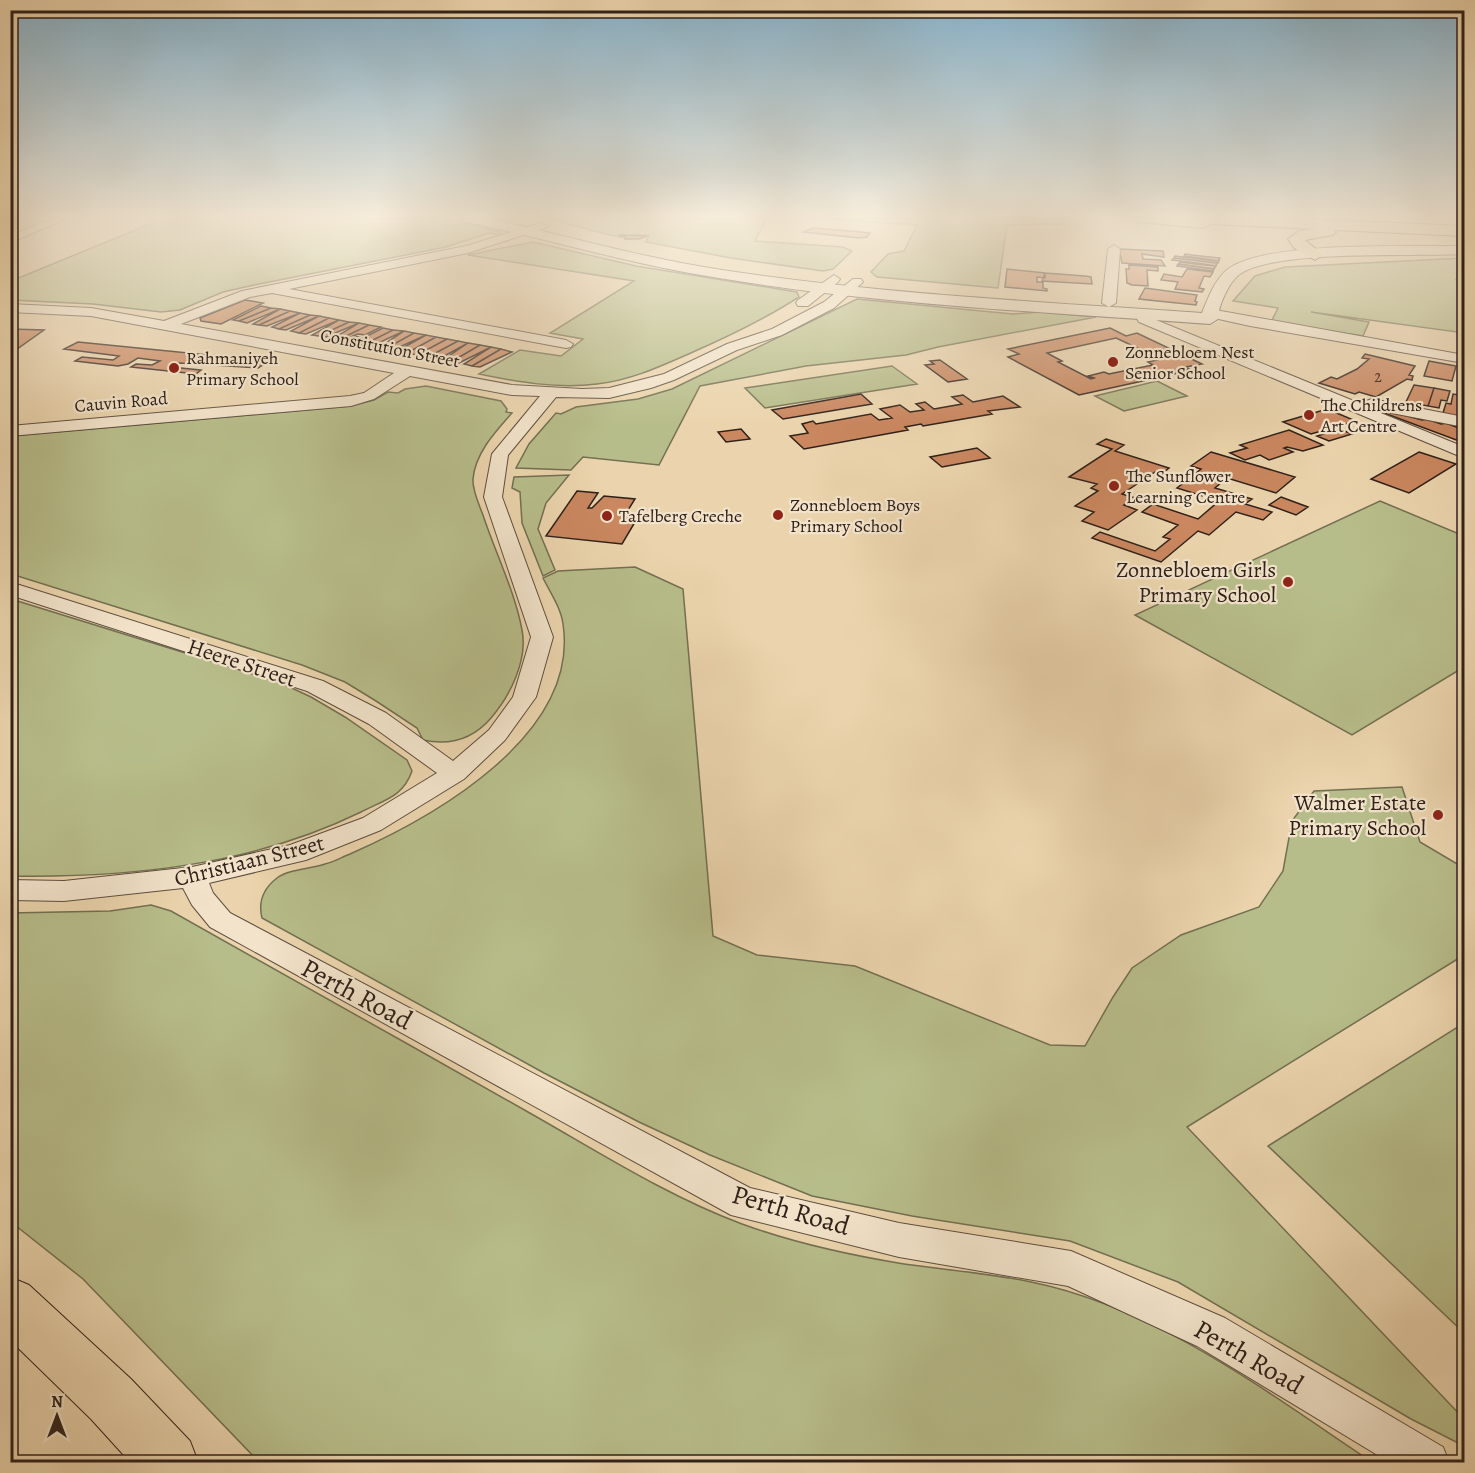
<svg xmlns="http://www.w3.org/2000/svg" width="1475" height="1473" viewBox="0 0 1475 1473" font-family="Alegreya,serif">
<rect width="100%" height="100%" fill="#ebd4ad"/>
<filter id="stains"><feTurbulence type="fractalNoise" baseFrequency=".00333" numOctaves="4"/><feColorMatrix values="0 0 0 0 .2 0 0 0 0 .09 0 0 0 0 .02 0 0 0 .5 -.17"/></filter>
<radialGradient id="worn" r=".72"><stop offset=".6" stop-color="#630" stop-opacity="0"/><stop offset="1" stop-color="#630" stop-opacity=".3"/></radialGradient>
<path fill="#b7bd8a" stroke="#736f52" stroke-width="1.5" d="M165,218H444L501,232L498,235L489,233L446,247L254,285L223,292L180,310L161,312L93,304L11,300V281Z
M544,218H767L755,241L843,247L852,251L833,269L823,271L731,258L646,242L649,235L614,236Z
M808,218H1071L1063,224L1007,225L998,288L877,277L871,272L888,254L904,251L917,225Z
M533,242L636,266L797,292L799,297C765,319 729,336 693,352C661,366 632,380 597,384C557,389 518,382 479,374L520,350L561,356L583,339L550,333L634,281L468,255Z
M1464,258V278L1456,280L1464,288V333L1311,312L1369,322L1363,336L1271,322L1278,308L1233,301L1255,276L1285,267Z
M857,299L1013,314L1039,312L1096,317L938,347L906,355L806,366L700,386L659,465L583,457L571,470L516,468L529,444L556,413L561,414L576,407L638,399L672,389Z
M892,366L917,384L765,408L745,388Z
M1157,381L1187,396L1124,411L1095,396Z
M426,386L501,401L507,409L506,412L512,413C496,431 475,453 473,479C472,491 480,506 484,518C496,554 515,592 522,630C528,660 510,696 491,718C473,739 450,746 423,740L417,728L376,701L345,682L302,665L11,574L10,436L351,406L374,400L388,392L398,393L405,389Z
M569,475L546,503L538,529L555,570L543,576L522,523L520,492L512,488L514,477Z
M1380,501L1464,536V667L1352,735L1135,615Z
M635,567L683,589L713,936L757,955L855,966L1050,1045L1085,1046L1113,997L1132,968L1181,935L1259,907L1283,871L1292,821L1314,791L1402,787L1420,842L1464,868V955L1187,1127L1464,1419V1446L1411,1419L1178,1282L1070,1241L912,1216L812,1196L710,1155L639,1122L544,1073L262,918C258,902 264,888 277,878C289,869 311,869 325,864C334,862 342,857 350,854C434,817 580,735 563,624C561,608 550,592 543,578L558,571Z
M11,599L279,682L311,697L345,717L407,760L412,771C403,797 384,800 361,812C253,865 129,878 11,876Z
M151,905L171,911C290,977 409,1045 528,1112C597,1151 667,1196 742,1224C794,1243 849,1255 904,1264C946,1270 989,1273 1031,1282C1156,1307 1268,1393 1372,1462H259L83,1279L11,1222L10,913L110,911Z
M1464,1023V1333L1268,1146Z"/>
<path fill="#ca8760" stroke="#2f211a" stroke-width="1.5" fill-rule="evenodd" d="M813,228L862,232L870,233L867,237L859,238L804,232Z
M620,235L647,236L639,239H625L626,237H620Z
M1119,249L1163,251L1164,257L1142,254L1143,259L1161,260L1165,266L1122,263Z
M1185,254L1192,255L1220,258L1218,261L1199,258L1184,256Z
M1175,256L1199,259L1219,261L1218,263L1174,258Z
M1174,258L1217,263L1216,266L1196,263L1172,260Z
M1180,262L1196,264L1216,266L1214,269L1179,264Z
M1178,264L1214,269L1213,271L1177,266Z
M1129,265L1158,267V271L1147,270L1148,286L1132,285L1127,283L1126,269H1129Z
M1007,269L1045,273V278L1037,277V282H1043V288L1047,289V291L1005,287Z
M1187,269L1213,272L1210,277L1204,276L1199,288L1204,289L1202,292L1175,289L1178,282L1161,280L1164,274L1182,277Z
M1045,273L1085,276L1091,277L1092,284L1042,281Z
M1145,288L1197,295L1195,301L1197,302L1196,305L1139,299Z
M245,300L263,303L221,324L201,321L200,318Z
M261,306L271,308L239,321L233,320Z
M271,308L280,309L247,323L239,321Z
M280,309L290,311L259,325L253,324Z
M290,311L300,313L267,326L259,325Z
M300,313L310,315L279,329L272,327Z
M310,315L319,316L286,330L279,329Z
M319,316L329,318L299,333L291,331Z
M329,318L339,320L306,334L299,333Z
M339,320L349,322L319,336L312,335Z
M349,322L359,323L326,337L319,336Z
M359,323L369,325L338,340L332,339Z
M369,325L381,327L365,335L358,334L353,336L359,337L349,342L338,340Z
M383,328L393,330L363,345L358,343L365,340L361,339Z
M1110,328L1126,336L1137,333L1202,364L1186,367L1189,369L1185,370L1188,371L1079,395L1008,357L1019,354L1008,349ZM1116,338L1161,359L1148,362L1153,365L1109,374L1104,372L1088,376L1094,378L1091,379L1058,362L1062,361L1047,353Z
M10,329L44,330L10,354Z
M393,330L404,331L372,346L363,345Z
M404,331L414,333L385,349L378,348Z
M414,333L426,335L393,350L385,349Z
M426,335L436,337L407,353L397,351Z
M436,337L447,339L417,355L407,353Z
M447,339L458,341L428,357L417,355Z
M458,341L468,343L439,359L428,357Z
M78,342L269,361L258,368L179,363L171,367L201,370L196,374L131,367L136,364L152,365L160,361L138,358L128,364L118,366L75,361L82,357L113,360L119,356L64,349Z
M468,343L480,345L451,362L443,360Z
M480,345L491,347L459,363L451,362Z
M491,347L501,349L472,366L464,364Z
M501,349L512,352L480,367L472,366Z
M1365,354L1415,366L1409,375L1413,376L1412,380L1407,379L1376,397L1359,392L1355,394L1319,383L1331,377L1337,379L1357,369L1369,359L1362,358Z
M940,360L967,379L948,382L925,365L934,364L930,361Z
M1429,361L1456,366L1452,381L1424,376Z
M1414,385L1434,388L1428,406L1406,402Z
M1434,388L1450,391L1447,401L1441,400L1439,408L1428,406Z
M1460,391H1464V400L1460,417L1443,413L1446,403L1451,404L1453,394L1459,395Z
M861,394L872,404L783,419L772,410Z
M963,395L973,402L1003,396L1020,407L988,411L992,414L923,426L921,424L905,427L908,430L804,449L790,436L808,433L802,424L813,421L816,424L871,414L879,420L892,418L880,409L900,405L910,412L924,410L916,404L925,402L934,409L962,404L952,397Z
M1327,409L1356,421L1311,434L1283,422Z
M1389,411L1422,420L1427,419L1441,424L1446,423L1464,430V440L1459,441L1384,413Z
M741,429L750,439L726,442L718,432Z
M1340,429L1352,434L1329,441L1317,436Z
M1289,430L1323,445L1303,451L1287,447L1284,448L1293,452L1269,460L1260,455L1245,460L1230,453L1247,448L1240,445Z
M1106,439L1124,445L1115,451L1169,468L1164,472L1158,470L1122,494L1135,498L1124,505L1137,510L1108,530L1082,521L1094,512L1075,506L1098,491L1091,488L1097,484L1069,477L1112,449L1097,444Z
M977,448L990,458L942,467L930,457Z
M1211,452L1295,477L1276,493L1224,477L1221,478L1229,481L1226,483L1195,474L1201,469L1191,466Z
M1419,452L1456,464L1409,493L1371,479Z
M1195,474L1222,482L1215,488L1252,499L1245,504L1272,512L1263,520L1236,512L1209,535L1198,531L1161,562L1092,538L1100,532L1155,551L1170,539L1163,537L1178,525L1142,512L1153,504L1198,519L1219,501L1177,488Z
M577,491L598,493L588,508H592L604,496L635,499L625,515L638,517L622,544L546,536Z
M1281,497L1308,507L1296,515L1269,505Z"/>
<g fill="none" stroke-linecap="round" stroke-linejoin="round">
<g stroke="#5e4e3f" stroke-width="2">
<path id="minor" d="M53,218H67L10,243V236Z
M541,223L547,226L545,228L468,253L289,289L566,340L573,344L571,347L566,348L272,293L250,297L181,324L512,385L582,389L609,388L664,374L727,344L772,329L824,302L853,279H861L863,282L834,308L782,335L737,350L674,380L651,388L609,398L556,397L508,455L502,497L553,637L536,697L505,740L464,779L381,830L306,860L209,883L213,893L230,913L750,1188L899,1223L1071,1251L1225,1318L1443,1447L1449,1462H1389L1197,1346L1068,1286L899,1257L731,1215L210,927L192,905L183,888L64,901L10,900V880L64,881L192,867L290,845L363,818L437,773L369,724L307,691L10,595V582L323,681L386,713L453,761L489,730L513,697L531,637L484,497L492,454L540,396L512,395L410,376L374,399L351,406L10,436V426L350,396L364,393L394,373L91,316L10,312V304L91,308L164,321L242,291L466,246Z
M1114,245L1120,249L1116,303L1109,307L1102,303L1108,249Z
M834,275L840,279L838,282L808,306H798L796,303L798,300Z
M1210,309L1464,355V363L1250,326L1205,316L1203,313L1205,310Z
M1144,315L1366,406V401L1372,399L1464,417V427L1371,409L1464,447V458L1139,322L1137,319Z"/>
</g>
<g stroke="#5e4e3f" stroke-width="2">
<path id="tertiary" d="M460,218H486C565,235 642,258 722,270C881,294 1041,302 1202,313C1208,298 1216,276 1231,267C1273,241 1410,247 1464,246V254C1416,257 1276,249 1240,274C1229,282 1218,306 1218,319L1210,324C1046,312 881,305 719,278C634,265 551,240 467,222Z"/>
</g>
<g stroke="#2f211a" stroke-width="2">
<path id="primary" d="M10,1277L29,1285L131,1379L190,1441L198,1462H130L91,1419L10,1340Z"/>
</g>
<g stroke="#2f211a" stroke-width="2">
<path id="motorway" d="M1131,218H1282L1464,226V236L1334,230L1336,232L1333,235L1305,240L1323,255L1315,260L1294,248L1288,239L1299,231L1313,229L1211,224L1204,228L1138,222Z"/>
</g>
<use href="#minor" fill="#f2e3ca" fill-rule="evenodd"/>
<use href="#tertiary" fill="#f2e3ca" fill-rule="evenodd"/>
<use href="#primary" fill="#ebd4ad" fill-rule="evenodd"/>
<use href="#motorway" fill="#ebd4ad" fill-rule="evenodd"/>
</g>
<linearGradient id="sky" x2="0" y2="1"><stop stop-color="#88b6d1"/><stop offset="0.51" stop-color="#f6ecda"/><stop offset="1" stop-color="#f6ecda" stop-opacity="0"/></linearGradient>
<rect width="1475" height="424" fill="url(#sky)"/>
<g fill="#8f2418" stroke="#f2e3ca" stroke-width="2">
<circle cx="1113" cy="362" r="6"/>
<circle cx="174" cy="368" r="6"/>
<circle cx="1309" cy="415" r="6"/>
<circle cx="1114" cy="486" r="6"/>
<circle cx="778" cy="515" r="6"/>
<circle cx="607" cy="516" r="6"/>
<circle cx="1288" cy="582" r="6"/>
<circle cx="1438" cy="815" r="6"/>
</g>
<g text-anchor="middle" stroke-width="4.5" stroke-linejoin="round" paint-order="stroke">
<g font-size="16" fill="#563a2c">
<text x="1378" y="382">2</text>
</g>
<g font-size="18" fill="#2f211a" stroke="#f2e3ca">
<text transform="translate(390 348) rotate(11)" y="6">Constitution Street</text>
<text transform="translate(121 402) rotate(-5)" y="6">Cauvin Road</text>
</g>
<g font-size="18" fill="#2f211a" stroke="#f2e3ca" text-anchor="start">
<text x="1125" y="358">Zonnebloem Nest<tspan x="1125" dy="21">Senior School</tspan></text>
<text x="186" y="364">Rahmaniyeh<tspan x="186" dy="21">Primary School</tspan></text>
<text x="1321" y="411">The Childrens<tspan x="1321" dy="21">Art Centre</tspan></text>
<text x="1126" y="482">The Sunflower<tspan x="1126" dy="21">Learning Centre</tspan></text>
<text x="790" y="511">Zonnebloem Boys<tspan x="790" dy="21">Primary School</tspan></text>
<text x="619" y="522">Tafelberg Creche</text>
</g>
<g font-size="22" fill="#2f211a" stroke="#f2e3ca" text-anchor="end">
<text x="1276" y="577">Zonnebloem Girls<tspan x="1276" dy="25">Primary School</tspan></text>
<text x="1426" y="810">Walmer Estate<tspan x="1426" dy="25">Primary School</tspan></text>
</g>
<g font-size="22" fill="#2f211a" stroke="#f2e3ca">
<text transform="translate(242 662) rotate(18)" y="8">Heere Street</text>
<text transform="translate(249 860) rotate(-14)" y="8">Christiaan Street</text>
</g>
<g font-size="27" fill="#2f211a" stroke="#f2e3ca">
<text transform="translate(357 994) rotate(28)" y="9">Perth Road</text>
<text transform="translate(791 1210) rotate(16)" y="9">Perth Road</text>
<text transform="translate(1249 1357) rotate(30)" y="9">Perth Road</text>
</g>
</g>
<rect width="1475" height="1473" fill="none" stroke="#ebd4ad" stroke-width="36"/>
<rect x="12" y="12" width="1451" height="1449" fill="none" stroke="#2f211a" stroke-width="3"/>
<rect x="18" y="18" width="1439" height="1437" fill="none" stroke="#2f211a" stroke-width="1.5"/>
<g transform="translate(57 1416)" stroke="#f2e3ca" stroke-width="4.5" paint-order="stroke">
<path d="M0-4.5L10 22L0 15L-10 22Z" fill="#2f211a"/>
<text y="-9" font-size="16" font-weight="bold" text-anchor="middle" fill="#2f211a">N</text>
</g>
<rect width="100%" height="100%" filter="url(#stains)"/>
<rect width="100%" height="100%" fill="url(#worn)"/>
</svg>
